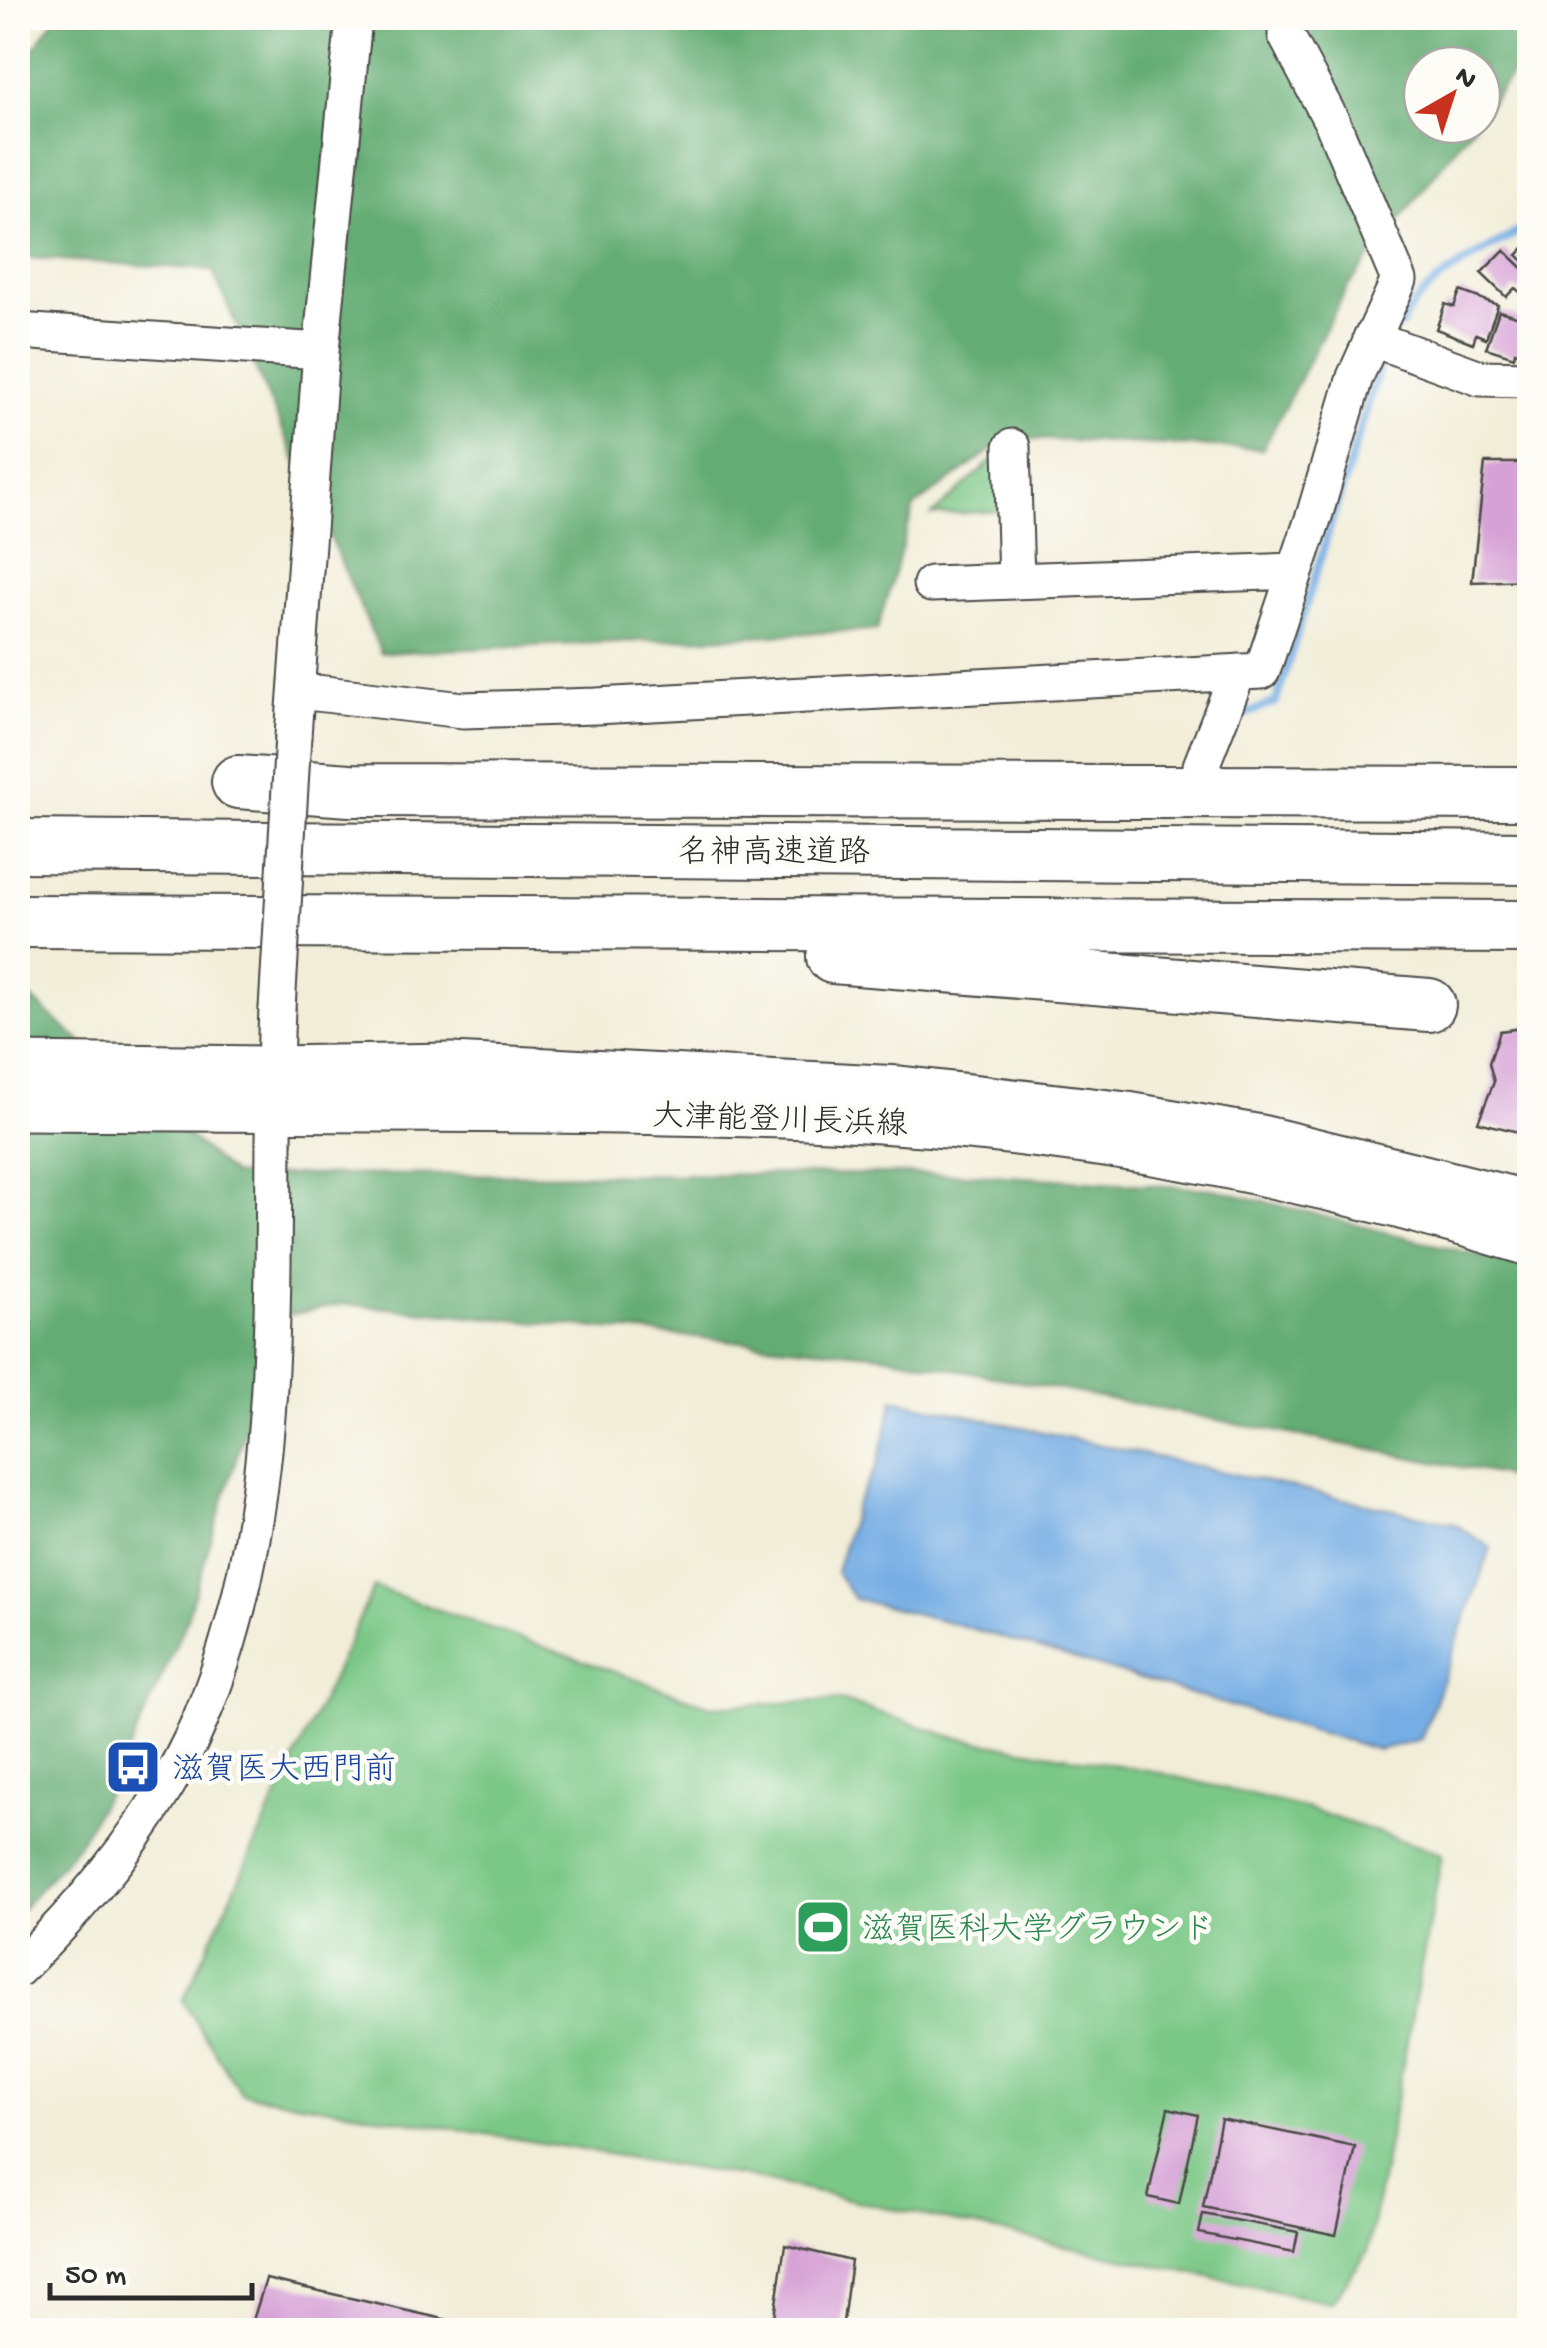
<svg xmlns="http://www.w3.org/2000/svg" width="1547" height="2348" viewBox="0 0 1547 2348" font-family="'Gochi Hand','Klee One',sans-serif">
<rect width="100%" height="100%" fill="#fdfcf7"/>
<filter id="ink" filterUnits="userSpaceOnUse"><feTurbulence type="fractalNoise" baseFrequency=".01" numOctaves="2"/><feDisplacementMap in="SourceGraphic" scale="20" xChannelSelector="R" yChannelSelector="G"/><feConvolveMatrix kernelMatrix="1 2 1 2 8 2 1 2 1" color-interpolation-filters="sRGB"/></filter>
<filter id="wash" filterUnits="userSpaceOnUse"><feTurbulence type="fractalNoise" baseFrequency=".0048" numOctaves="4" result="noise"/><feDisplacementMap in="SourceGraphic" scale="40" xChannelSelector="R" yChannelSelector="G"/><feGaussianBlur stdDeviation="2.25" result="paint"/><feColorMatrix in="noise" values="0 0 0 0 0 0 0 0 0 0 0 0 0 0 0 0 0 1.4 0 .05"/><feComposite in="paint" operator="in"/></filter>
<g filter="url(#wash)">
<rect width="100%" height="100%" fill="#f1edd8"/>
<path fill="#7ac786" stroke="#527958" stroke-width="2.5" d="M996,457L999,511L932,515Z
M374,1587L711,1706L841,1700L953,1737L1152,1771L1308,1809L1442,1854L1368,2251L1331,2303L745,2177L241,2093L183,2001Z"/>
<path fill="#63ac73" stroke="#476c4f" stroke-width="2.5" d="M55,18H1529V52L1482,113V65H1422V125H1473L1347,288L1263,449L1008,438L914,507L877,630L381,653L212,270L18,257V72Z
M18,987L233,1175L973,1174L1214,1189L1529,1268V1494L1502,1475L882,1355L343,1304L280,1317L185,1624L124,1762L78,1845L18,1913Z"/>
<path fill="#76ade4" stroke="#506c88" stroke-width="2.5" d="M894,1399L1453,1523L1491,1548L1421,1739L1378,1750L946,1621L854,1599L836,1572L856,1504L878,1464Z"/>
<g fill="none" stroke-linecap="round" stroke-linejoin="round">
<path stroke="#76ade4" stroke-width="8" d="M1401,326C1420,279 1488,251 1530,225
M1241,716L1276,702L1380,365"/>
</g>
<g id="blocks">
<path fill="#d6a1d6" d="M1530,242V267L1517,255Z
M1504,250L1529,274L1526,277L1530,281L1521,293L1515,288L1506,297L1481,273Z
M1460,291L1498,305L1486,338L1476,334L1473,343L1436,329L1445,304L1454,307Z
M1499,311L1530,320V357L1515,352L1514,357L1486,348Z
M1485,463H1530V580L1472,582Z
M1530,1027V1135L1478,1122L1494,1082L1489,1063L1500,1031Z
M1168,2108L1198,2115L1179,2204L1148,2197Z
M1221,2119L1355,2147L1336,2235L1203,2207Z
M1203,2214L1298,2232L1294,2252L1199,2233Z
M785,2245L851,2261L842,2330H772Z
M266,2279L479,2327L478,2330H250Z"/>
</g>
</g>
<g filter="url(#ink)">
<use href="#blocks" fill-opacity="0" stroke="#494845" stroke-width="2.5"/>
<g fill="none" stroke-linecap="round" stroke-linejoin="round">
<g stroke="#494845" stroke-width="39">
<path id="minor" d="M18,331L321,351
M1371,338L1480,378L1530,379
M1012,447L1016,581
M931,584L1295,571
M299,691L463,710L596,706L1262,671L1315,513L1355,377L1399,280L1333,124L1286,35L1287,18
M293,736L321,351L354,18
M1201,766L1238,672
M18,1969C90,1899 160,1814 200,1720C295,1495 266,1246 277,1009"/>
</g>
<g stroke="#494845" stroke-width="49">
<path id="major" d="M18,1066L274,1069L451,1066L900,1089L1127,1115L1261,1138L1530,1204
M18,1107C194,1107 370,1108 546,1110C700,1112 853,1114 1006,1131C1183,1151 1359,1190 1530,1243"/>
</g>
<g stroke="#494845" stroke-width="56">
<path id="highway" d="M238,782L350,790L1530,793
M18,846L1530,858
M18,921L1530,927
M833,957L1429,1005"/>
</g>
<use href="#minor" stroke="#fff" stroke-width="35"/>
<use href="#major" stroke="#fff" stroke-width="45"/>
<use href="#highway" stroke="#fff" stroke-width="52"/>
<g stroke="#494845" stroke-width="39" stroke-linecap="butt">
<path id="minor-bridge" d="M277,1009L293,736"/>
</g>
<use href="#minor-bridge" stroke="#fff" stroke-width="35"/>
</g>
</g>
<defs>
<g id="bus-square" transform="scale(2.875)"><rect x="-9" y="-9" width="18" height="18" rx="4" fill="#1a4fb4" stroke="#fdfcf7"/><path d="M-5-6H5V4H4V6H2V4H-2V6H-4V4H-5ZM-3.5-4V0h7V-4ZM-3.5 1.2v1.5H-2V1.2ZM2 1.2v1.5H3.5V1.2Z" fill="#fff"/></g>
<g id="stadium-square" transform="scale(2.875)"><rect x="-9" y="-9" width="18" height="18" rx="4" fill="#2e9e5b" stroke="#fdfcf7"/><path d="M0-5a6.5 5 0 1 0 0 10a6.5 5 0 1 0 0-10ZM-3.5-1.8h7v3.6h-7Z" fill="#fff"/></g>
</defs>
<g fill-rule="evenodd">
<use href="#bus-square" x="133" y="1767"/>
<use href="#stadium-square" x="823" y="1927"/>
</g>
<g text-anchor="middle" stroke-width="9" stroke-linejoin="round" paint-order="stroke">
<g font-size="32" fill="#2b2b2b" stroke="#fdfcf7">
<text x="774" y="861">名神高速道路</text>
<text transform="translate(780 1118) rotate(2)" y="11">大津能登川長浜線</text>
</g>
<g font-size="32" fill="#164399" stroke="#fdfcf7" text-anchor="start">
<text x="172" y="1778">滋賀医大西門前</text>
</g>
<g font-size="32" fill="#27864d" stroke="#fdfcf7" text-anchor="start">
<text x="862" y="1938">滋賀医科大学グラウンド</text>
</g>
</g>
<rect width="1547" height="2348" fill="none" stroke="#fdfcf7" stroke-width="60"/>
<g transform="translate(1452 95) rotate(39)"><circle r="48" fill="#fdfcf7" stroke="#a9a8a5" stroke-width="2.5"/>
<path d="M0-8L18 38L0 25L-18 38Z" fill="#c8321e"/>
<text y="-15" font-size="28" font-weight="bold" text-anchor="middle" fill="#2b2b2b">N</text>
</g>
<path d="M50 2283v15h202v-15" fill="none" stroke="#2b2b2b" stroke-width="5"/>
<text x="65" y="2283" font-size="30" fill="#2b2b2b" stroke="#fdfcf7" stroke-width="8" paint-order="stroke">50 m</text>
</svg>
